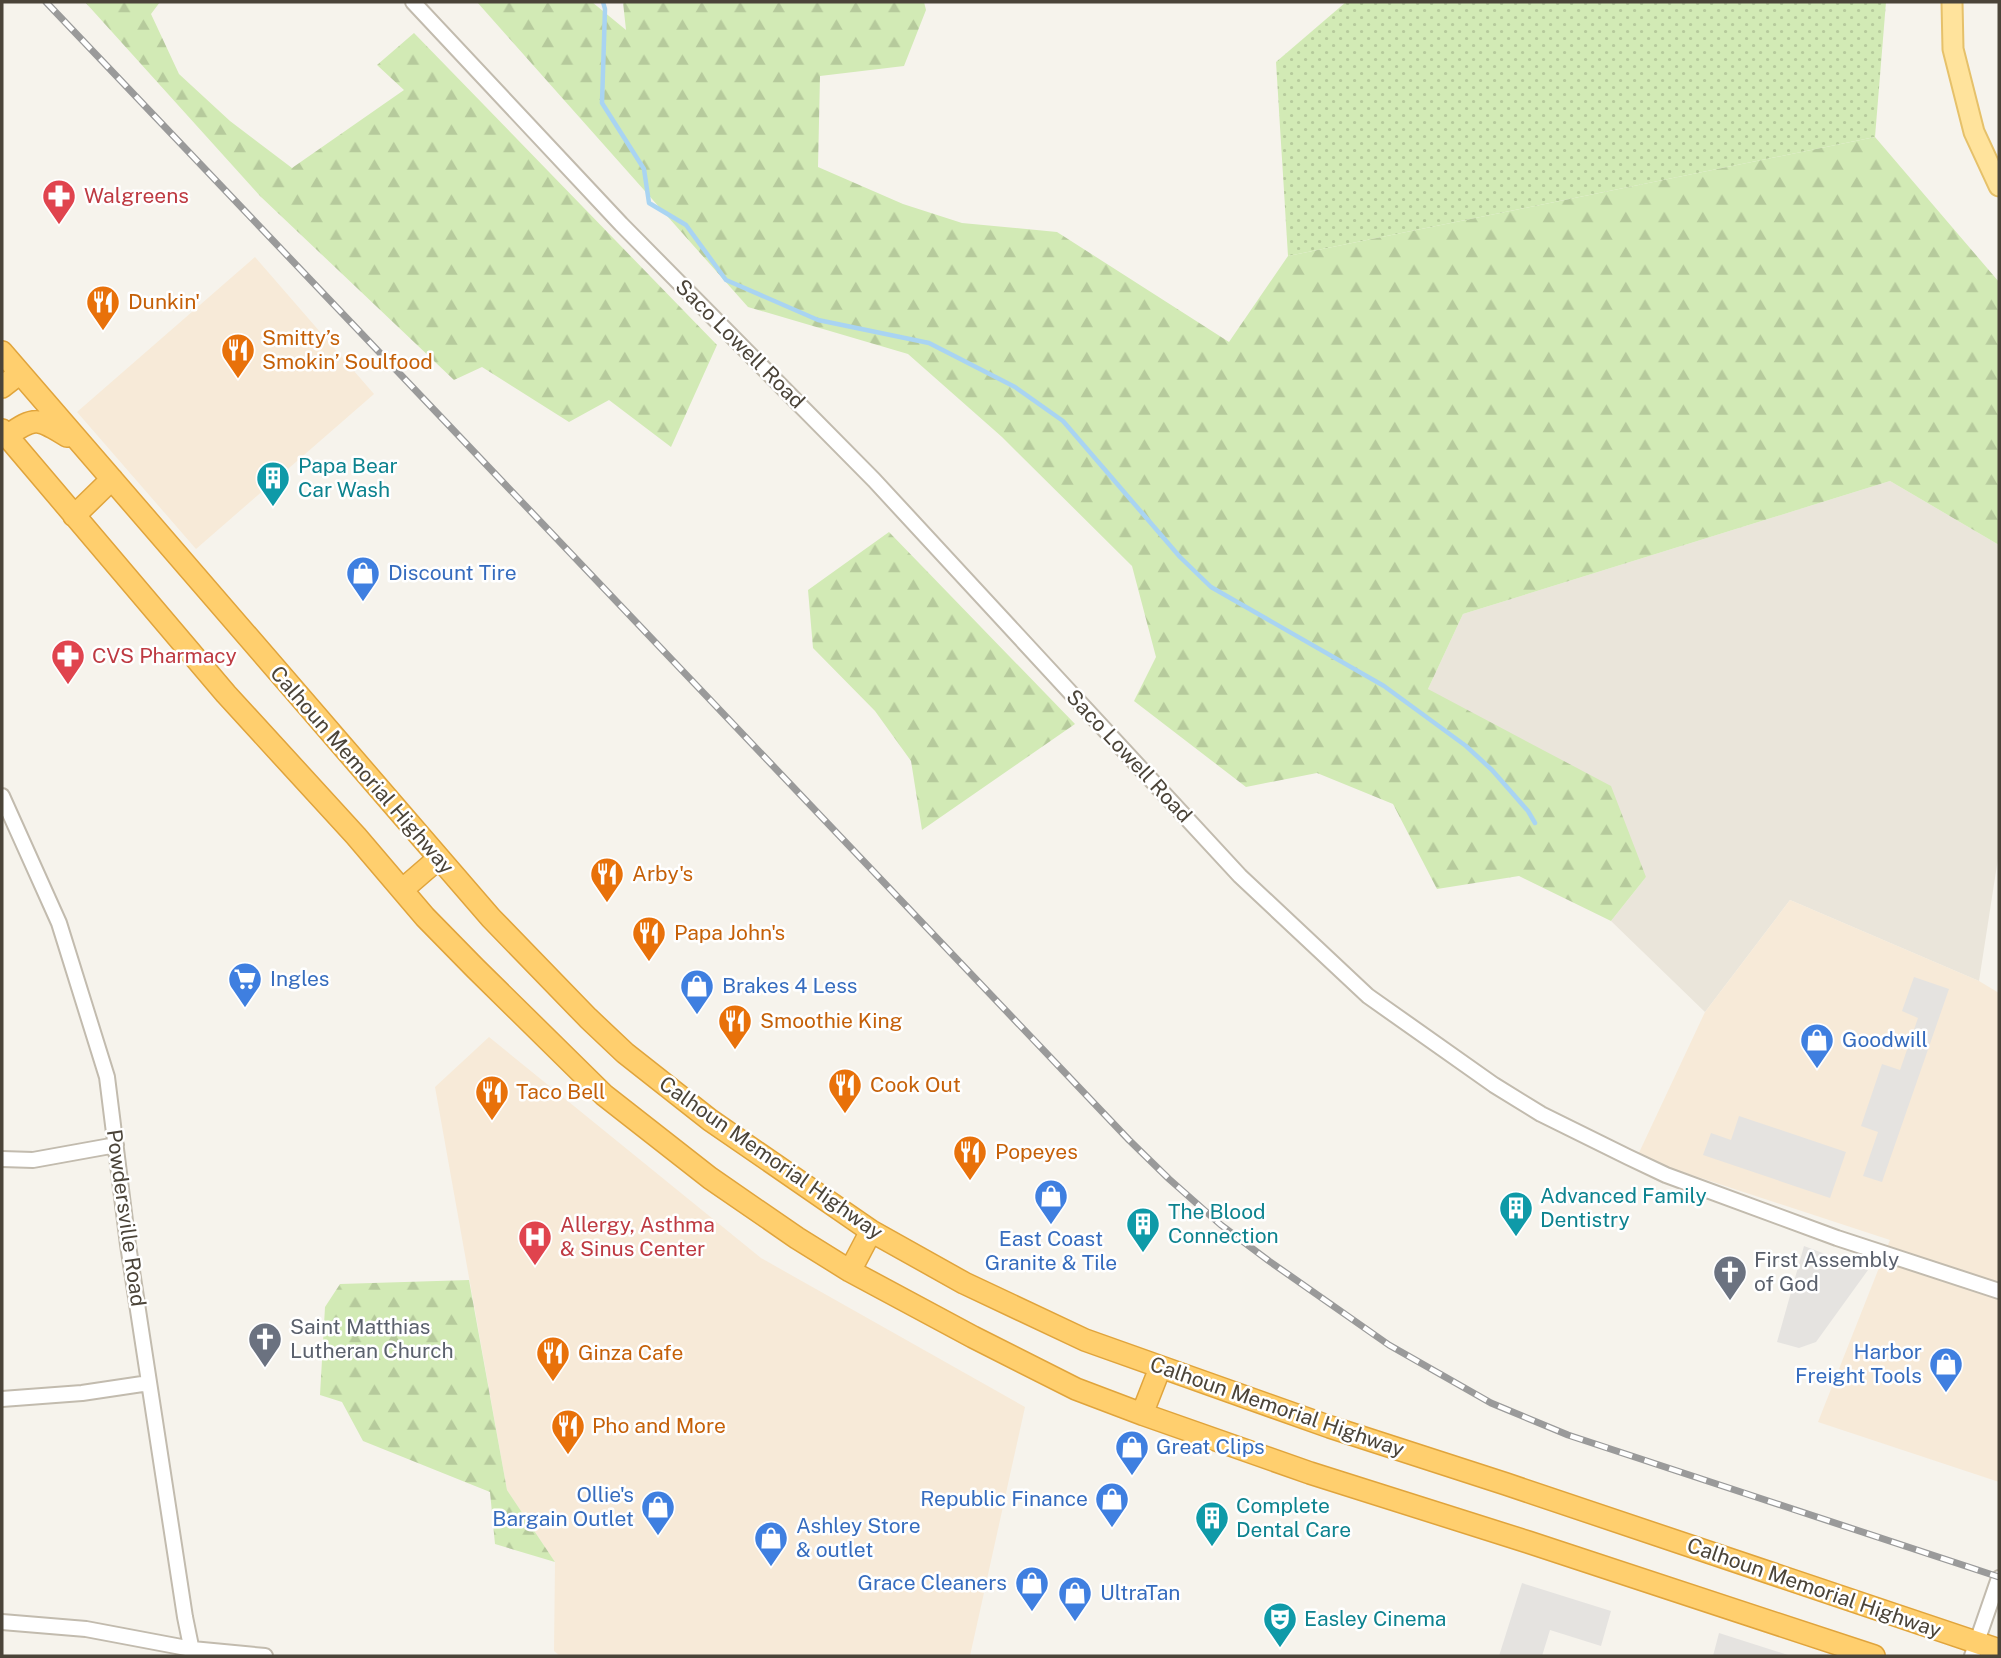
<svg xmlns="http://www.w3.org/2000/svg" width="2001" height="1658" viewBox="0 0 2001 1658" font-family="'Public Sans',sans-serif">
<defs>
<pattern id="grass-dots" width="8" height="8" patternUnits="userSpaceOnUse" patternTransform="scale(1.75)"><rect width="8" height="8" fill="#d2eab5"/><path d="M2 2h.1M6 6h.1" fill="none" stroke="#b6ca9c" stroke-width="1.8" stroke-linecap="round"/></pattern>
<pattern id="forest-firs" width="22" height="20" patternUnits="userSpaceOnUse" patternTransform="scale(1.75)"><rect width="22" height="20" fill="#d2eab5"/><path d="M5 1l3.5 6h-7zM16 11l3.5 6h-7z" fill="#b6ca9c"/></pattern>
</defs>
<rect width="100%" height="100%" fill="#f6f3ec"/>
<path fill="#eae5da" d="M1890,481L1999,545V852L1979,981L1790,900L1705,1012L1611,921L1646,877L1428,689L1463,614Z"/>
<path fill="#f7ead8" d="M255,257L374,394L196,549L77,412Z
M1790,900L1979,981L1999,993V1482L1818,1422L1890,1240L1637,1157L1705,1012Z
M489,1037L761,1258L1025,1407L970,1656H560L554,1651L555,1562L507,1490L435,1087Z"/>
<path fill="url(#grass-dots)" d="M1346,2H1886L1875,137L1288,256L1276,62Z"/>
<path fill="url(#forest-firs)" d="M85,2H160L151,14L179,74L230,121L292,168L404,90L377,65L414,33L717,345L671,447L609,400L569,422L482,367L454,380L260,196Z
M477,2H592L626,30L623,2H924L926,10L904,66L820,76L818,167L903,204L962,223L1057,232L1229,342L1288,256L1875,137L1999,282V545L1890,481L1463,614L1428,689L1611,786L1646,877L1611,921L1519,876L1437,889L1393,804L1317,773L1246,787L1134,701L1156,657L1132,566L1002,437L908,354L748,307Z
M889,532L1075,724L922,830L911,761L875,711L813,648L808,590Z
M469,1280L507,1490L555,1562L495,1544L490,1492L363,1441L342,1402L320,1395L325,1307L340,1284Z"/>
<path fill="#e5e3e0" d="M1914,977L1949,989L1882,1182L1863,1176L1878,1132L1861,1126L1882,1064L1900,1070L1918,1018L1902,1011Z
M1739,1116L1846,1152L1830,1198L1703,1155L1711,1133L1731,1140Z
M1804,1246L1868,1270L1816,1342L1799,1348L1777,1342Z
M1522,1583L1611,1611L1601,1646L1550,1630L1542,1656H1499Z
M1719,1633L1791,1656H1713Z"/>
<g fill="none" stroke-linecap="round" stroke-linejoin="round">
<path stroke="#a9d4f2" stroke-width="4.5" d="M603,2L605,9L602,103L644,169L649,203L686,225L726,280L818,320L929,343L1015,387L1063,421L1180,557L1211,587L1384,686L1466,746L1492,770L1528,811L1535,823"/>
<g stroke="#c2bbae" stroke-width="18">
<path id="minor" d="M413,2L621,224L874,480L1240,876L1368,996L1494,1085L1541,1114L1628,1157L1666,1175L1837,1238L1999,1291
M2,796L59,923L107,1077L128,1245L185,1617L193,1656
M2,1159L33,1160L116,1145
M2,1399L82,1393L149,1383
M2,1622L86,1629L192,1649L265,1656
M1972,1656L1999,1578"/>
</g>
<g stroke="#e6c16a" stroke-width="23">
<path id="major" d="M1952,2L1953,49L1974,132L1999,186"/>
</g>
<g stroke="#e0a43c" stroke-width="24">
<path id="highway" d="M2,352L491,918L588,1018L625,1053L710,1120L871,1231L964,1283L1085,1340L1330,1427L1506,1484L1999,1650
M2,387L20,373
M2,430L226,694L356,836L425,917L475,968L604,1095L710,1178L797,1238L850,1271L973,1337L1076,1389L1142,1414L1310,1473L1528,1542L1874,1656
M7,436C35,416 38,418 67,436
M74,516L112,479
M402,890L439,858
M850,1271L871,1231
M1142,1414L1160,1368"/>
</g>
<use href="#minor" stroke="#fff" stroke-width="14"/>
<use href="#major" stroke="#ffe39c" stroke-width="19"/>
<use href="#highway" stroke="#ffcf6e" stroke-width="21"/>
<g stroke="#9a9a9a" stroke-width="7">
<path id="rail" d="M46,2L1129,1140L1169,1179L1221,1225L1269,1261L1389,1345L1491,1403L1568,1435L1999,1577"/>
</g>
<use href="#rail" stroke="#fff" stroke-width="4.5" stroke-dasharray="13" stroke-linecap="butt"/>
</g>
<defs>
<g id="pharmacy-pin" transform="scale(1.75)"><path d="M0 17L-7.5 6A9.5 9.5 0 1 1 7.5 6Z" fill="#e0444e" stroke="#fff"/><path d="M-2-6h4v4h4v4h-4v4h-4v-4h-4v-4h4Z" fill="#fff"/></g>
<g id="restaurant-pin" transform="scale(1.75)"><path d="M0 17L-7.5 6A9.5 9.5 0 1 1 7.5 6Z" fill="#e8710a" stroke="#fff"/><path d="M-5-6h1v4h1v-4h1v4h1v-4h1v5L-1.5 .5V6h-2V.5L-5-1ZM5-6V6H3V1.5H1.5Q1.5-4 5-6Z" fill="#fff"/></g>
<g id="building-pin" transform="scale(1.75)"><path d="M0 17L-7.5 6A9.5 9.5 0 1 1 7.5 6Z" fill="#0f9aa8" stroke="#fff"/><path d="M-4-6H4V6H1V3H-1V6H-4ZM-2.5-4.3h1.7v1.8h-1.7ZM.8-4.3h1.7v1.8H.8ZM-2.5-1h1.7V.8h-1.7ZM.8-1h1.7V.8H.8Z" fill="#fff"/></g>
<g id="shop-pin" transform="scale(1.75)"><path d="M0 17L-7.5 6A9.5 9.5 0 1 1 7.5 6Z" fill="#3f7fe0" stroke="#fff"/><path d="M-5-2.5h2.3a2.7 3.5 0 0 1 5.4 0H5L5.5 6h-11ZM-1.5-2.5h3a1.5 2.3 0 0 0-3 0Z" fill="#fff"/></g>
<g id="supermarket-pin" transform="scale(1.75)"><path d="M0 17L-7.5 6A9.5 9.5 0 1 1 7.5 6Z" fill="#3f7fe0" stroke="#fff"/><path d="M-6-5.5h2.5l.6 2H6L4.5 2H-2.5L-4.4-4H-6ZM-1.5 3.2a1.3 1.3 0 1 0 .1 0ZM3 3.2a1.3 1.3 0 1 0 .1 0Z" fill="#fff"/></g>
<g id="hospital-pin" transform="scale(1.75)"><path d="M0 17L-7.5 6A9.5 9.5 0 1 1 7.5 6Z" fill="#e0444e" stroke="#fff"/><path d="M-5-5h3v3.5h4V-5h3V5h-3V1.5h-4V5h-3Z" fill="#fff"/></g>
<g id="church-pin" transform="scale(1.75)"><path d="M0 17L-7.5 6A9.5 9.5 0 1 1 7.5 6Z" fill="#6b7280" stroke="#fff"/><path d="M-1.2-6h2.4v3.5h3.3v2.4h-3.3V6h-2.4V-.1h-3.3v-2.4h3.3Z" fill="#fff"/></g>
<g id="theatre-pin" transform="scale(1.75)"><path d="M0 17L-7.5 6A9.5 9.5 0 1 1 7.5 6Z" fill="#0f9aa8" stroke="#fff"/><path d="M-5-5.5Q0-4 5-5.5V0Q5 5 0 6Q-5 5-5 0ZM-3.3-2.5H-1v1.5H-3.3ZM1-2.5H3.3v1.5H1ZM-2.8 1Q0 5.5 2.8 1Z" fill="#fff"/></g>
</defs>
<g fill-rule="evenodd">
<use href="#pharmacy-pin" x="59" y="196"/>
<use href="#restaurant-pin" x="103" y="302"/>
<use href="#restaurant-pin" x="238" y="350"/>
<use href="#building-pin" x="273" y="478"/>
<use href="#shop-pin" x="363" y="573"/>
<use href="#pharmacy-pin" x="68" y="656"/>
<use href="#restaurant-pin" x="607" y="874"/>
<use href="#restaurant-pin" x="649" y="933"/>
<use href="#supermarket-pin" x="245" y="979"/>
<use href="#shop-pin" x="697" y="986"/>
<use href="#restaurant-pin" x="735" y="1021"/>
<use href="#shop-pin" x="1817" y="1040"/>
<use href="#restaurant-pin" x="845" y="1085"/>
<use href="#restaurant-pin" x="492" y="1092"/>
<use href="#restaurant-pin" x="970" y="1152"/>
<use href="#shop-pin" x="1051" y="1196"/>
<use href="#building-pin" x="1516" y="1208"/>
<use href="#building-pin" x="1143" y="1224"/>
<use href="#hospital-pin" x="535" y="1237"/>
<use href="#church-pin" x="1730" y="1272"/>
<use href="#church-pin" x="265" y="1339"/>
<use href="#restaurant-pin" x="553" y="1353"/>
<use href="#shop-pin" x="1946" y="1364"/>
<use href="#restaurant-pin" x="568" y="1426"/>
<use href="#shop-pin" x="1132" y="1447"/>
<use href="#shop-pin" x="1112" y="1499"/>
<use href="#shop-pin" x="658" y="1507"/>
<use href="#building-pin" x="1212" y="1518"/>
<use href="#shop-pin" x="771" y="1538"/>
<use href="#shop-pin" x="1032" y="1583"/>
<use href="#shop-pin" x="1075" y="1593"/>
<use href="#theatre-pin" x="1280" y="1619"/>
</g>
<g text-anchor="middle" stroke-width="5" stroke-linejoin="round" paint-order="stroke">
<g font-size="21" fill="#be3a42" stroke="#fff" text-anchor="start">
<text x="84" y="203">Walgreens</text>
<text x="92" y="663">CVS Pharmacy</text>
<text x="560" y="1232">Allergy, Asthma<tspan x="560" dy="24">&amp; Sinus Center</tspan></text>
</g>
<g font-size="21" fill="#c56008" stroke="#fff" text-anchor="start">
<text x="128" y="309">Dunkin'</text>
<text x="262" y="345">Smitty’s<tspan x="262" dy="24">Smokin’ Soulfood</tspan></text>
<text x="632" y="881">Arby's</text>
<text x="674" y="940">Papa John's</text>
<text x="760" y="1028">Smoothie King</text>
<text x="870" y="1092">Cook Out</text>
<text x="516" y="1099">Taco Bell</text>
<text x="995" y="1159">Popeyes</text>
<text x="578" y="1360">Ginza Cafe</text>
<text x="592" y="1433">Pho and More</text>
</g>
<g font-size="21" fill="#4b4439" stroke="#fff">
<text transform="translate(740 344) rotate(45)" y="7">Saco Lowell Road</text>
<text transform="translate(1129 756) rotate(47)" y="7">Saco Lowell Road</text>
<text transform="translate(362 770) rotate(49)" y="7">Calhoun Memorial Highway</text>
<text transform="translate(771 1158) rotate(35)" y="7">Calhoun Memorial Highway</text>
<text transform="translate(126 1218) rotate(82)" y="7">Powdersville Road</text>
<text transform="translate(1277 1407) rotate(19)" y="7">Calhoun Memorial Highway</text>
<text transform="translate(1814 1588) rotate(19)" y="7">Calhoun Memorial Highway</text>
</g>
<g font-size="21" fill="#0d838f" stroke="#fff" text-anchor="start">
<text x="298" y="473">Papa Bear<tspan x="298" dy="24">Car Wash</tspan></text>
<text x="1540" y="1203">Advanced Family<tspan x="1540" dy="24">Dentistry</tspan></text>
<text x="1168" y="1219">The Blood<tspan x="1168" dy="24">Connection</tspan></text>
<text x="1236" y="1513">Complete<tspan x="1236" dy="24">Dental Care</tspan></text>
<text x="1304" y="1626">Easley Cinema</text>
</g>
<g font-size="21" fill="#366cbe" stroke="#fff" text-anchor="start">
<text x="388" y="580">Discount Tire</text>
<text x="270" y="986">Ingles</text>
<text x="722" y="993">Brakes 4 Less</text>
<text x="1842" y="1047">Goodwill</text>
<text x="1051" y="1246" text-anchor="middle">East Coast<tspan x="1051" dy="24">Granite &amp; Tile</tspan></text>
<text x="1922" y="1359" text-anchor="end">Harbor<tspan x="1922" dy="24">Freight Tools</tspan></text>
<text x="1156" y="1454">Great Clips</text>
<text x="634" y="1502" text-anchor="end">Ollie's<tspan x="634" dy="24">Bargain Outlet</tspan></text>
<text x="1088" y="1506" text-anchor="end">Republic Finance</text>
<text x="796" y="1533">Ashley Store<tspan x="796" dy="24">&amp; outlet</tspan></text>
<text x="1007" y="1590" text-anchor="end">Grace Cleaners</text>
<text x="1100" y="1600">UltraTan</text>
</g>
<g font-size="21" fill="#5b616d" stroke="#fff" text-anchor="start">
<text x="1754" y="1267">First Assembly<tspan x="1754" dy="24">of God</tspan></text>
<text x="290" y="1334">Saint Matthias<tspan x="290" dy="24">Lutheran Church</tspan></text>
</g>
</g>
<rect width="2001" height="1658" fill="none" stroke="#4b4439" stroke-width="7"/>
</svg>
